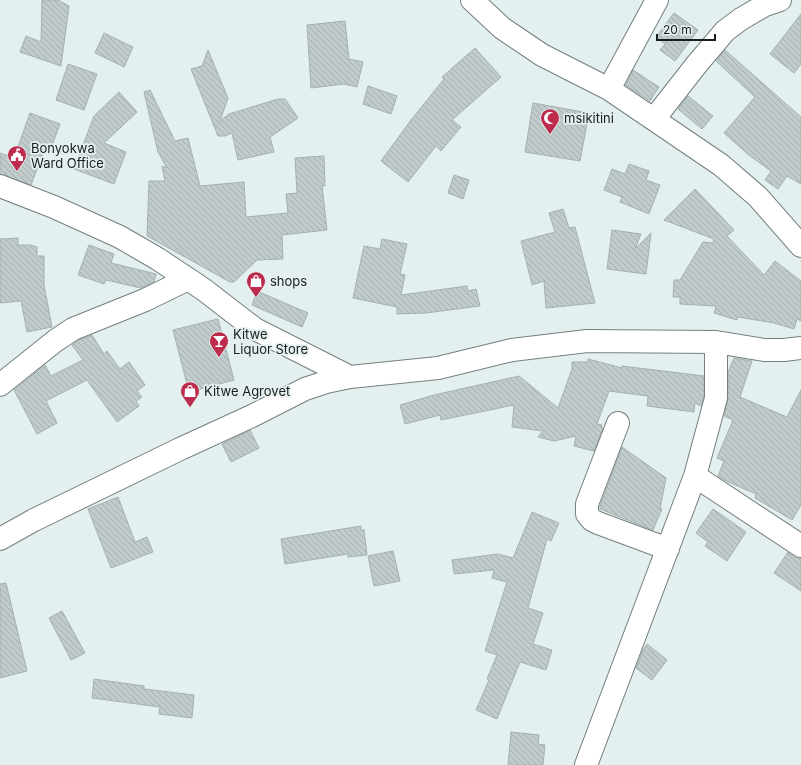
<svg xmlns="http://www.w3.org/2000/svg" width="801" height="765" viewBox="0 0 801 765" font-family="Inter,sans-serif">
<defs>
<pattern id="building-back-hatch" width="6" height="6" patternUnits="userSpaceOnUse"><rect width="6" height="6" fill="#c0cccb"/><path d="M-1 5l2 2M0 0l6 6M5-1l2 2" fill="none" stroke="#a4afae"/></pattern>
</defs>
<rect width="100%" height="100%" fill="#e4f0ef"/>
<path fill="url(#building-back-hatch)" stroke="#a5b1b1" d="M42,0H58L69,6L61,66L20,52L26,36L41,42Z
M674,13L698,30L675,61L660,50L665,44L656,37Z
M801,14V64L794,73L770,54Z
M345,21L349,59L363,62L357,87L344,84L311,88L307,25Z
M104,33L133,47L124,67L95,53Z
M475,48L501,77L452,120L461,127L441,151L436,146L408,182L381,161L411,120L444,79L442,77Z
M208,50L228,98L220,121L229,114L278,99H285L298,118L270,137L274,152L238,160L232,133L225,136H218L191,69L202,66Z
M725,50L801,117V184L787,176L778,189L765,180L771,171L750,156L724,133L755,97L716,61Z
M68,64L97,74L84,110L56,100Z
M633,70L659,87L650,101L626,85Z
M368,86L397,96L391,114L363,104Z
M150,90L175,141L188,138L200,186L244,182L246,217L288,213L286,194L297,193L295,158L324,156L325,186H322L327,230L282,235L283,259L257,260L234,282H230L147,236L149,181H165L162,166L167,168L158,152L144,92Z
M119,92L137,112L104,143L126,152L114,184L74,169L94,116Z
M688,96L713,116L702,129L678,109Z
M533,103L589,113L580,161L525,152Z
M30,113L60,124L51,148L46,146L31,185L0,174V153L14,158Z
M629,164L649,171L646,180L660,185L649,214L620,202L622,197L604,190L612,169L625,174Z
M454,175L469,180L463,199L448,193Z
M695,189L734,230L727,236L764,275L775,261L801,281V321L797,319L794,329L774,323L738,317L737,320L714,313L716,306L680,304V297H673L674,280H680L703,242L713,243L714,239L664,220Z
M563,209L569,228L575,227L595,303L546,308L544,281L532,285L521,241L555,232L549,213Z
M612,230L641,234L635,249L651,233L646,274L607,269Z
M18,238V245H30L37,247V256H44V285L52,327L27,332L21,301L0,303V239Z
M382,239L407,244L400,274L405,275L401,295L467,286L468,291L476,289L480,306L426,313L397,314V307L353,298L364,246L380,249Z
M89,245L114,254L111,263L156,274L154,282L141,288L106,280L104,284L78,275Z
M257,291L308,313L302,327L252,305Z
M218,319L234,380L189,392L173,330Z
M92,335L104,354L107,351L120,369L129,362L145,385L137,391L142,397L136,401L139,406L117,422L87,380L46,401L57,423L37,434L14,390L45,365L51,376L83,360L72,345L79,340Z
M734,358L752,361L740,397L787,417L801,390V505L792,520L755,498L756,494L724,480L718,476L724,461L717,458L733,420L724,416L728,398V372Z
M588,359L622,368V366L704,376V396L701,406L695,403L694,412L647,406L648,396L609,391L597,424L602,425L601,428H603L594,451L574,446L576,436L554,441L538,437L543,431L512,427L514,405L441,420L440,415L405,424L400,405L434,395L519,376L558,408L572,369V362H588Z
M250,430L259,448L231,462L222,444Z
M622,447L666,478L660,509H662L653,530L600,509V506Z
M118,497L135,542L147,537L153,552L111,568L88,509Z
M713,509L746,532L727,561L705,546L708,542L696,533Z
M532,512L559,523L551,541L547,539L528,608L543,613L533,644L552,650L546,670L520,662L497,719L476,710L489,680L487,679L497,655L485,651L507,582L492,578L494,570L454,574L452,560L498,554L513,558Z
M361,526V530H364L367,555L348,557V554L285,564L281,539Z
M393,551L400,581L374,586L368,556Z
M788,552L794,557L801,558V591L774,573Z
M6,583L27,671L0,678V584Z
M62,611L85,653L71,660L49,618Z
M647,644L667,660L652,680L636,668L643,650Z
M94,679L144,686V689L194,695L192,718L159,714L160,707L92,698Z
M511,732L539,735L538,744L545,745L543,765H508Z"/>
<g fill="none" stroke-linecap="round" stroke-linejoin="round">
<g stroke="#747f7f" stroke-width="24">
<path id="minor" d="M472,0L502,28L542,55L609,89L721,165L758,197L801,246
M609,89L657,0
M654,119L697,64L725,31L741,19L765,5L780,0
M0,186L54,207L120,237L158,259L203,289L255,329L350,377
M0,385L55,341L73,329L145,300L188,279
M618,423L587,504V514L592,520L598,523L668,549
M695,476L801,546
M0,539L34,520L180,449L252,416L305,389L326,382L350,377L438,368L512,350L587,341L716,342L764,350H784L801,348
M586,765L695,476L716,398V342"/>
</g>
<use href="#minor" stroke="#fff" stroke-width="22"/>
</g>
<defs>
<g id="mosque-pin" transform="scale(1)"><path d="M0 17L-7.5 6A9.5 9.5 0 1 1 7.5 6Z" fill="#bd2c4c" stroke="#e4f0ef"/><path d="M3.5-4.9A6 6 0 1 0 3.5 4.9A5 5 0 1 1 3.5-4.9Z" fill="#fff"/></g>
<g id="civic-pin" transform="scale(1)"><path d="M0 17L-7.5 6A9.5 9.5 0 1 1 7.5 6Z" fill="#bd2c4c" stroke="#e4f0ef"/><path d="M-.6-6.5H3V-4.5H.6V-3L4-1V1h2V6H-6V1h2V-1L-.6-3ZM-1.2 2.5V6h2.4V2.5Z" fill="#fff"/></g>
<g id="shop-pin" transform="scale(1)"><path d="M0 17L-7.5 6A9.5 9.5 0 1 1 7.5 6Z" fill="#bd2c4c" stroke="#e4f0ef"/><path d="M-5-2.5h2.3a2.7 3.5 0 0 1 5.4 0H5L5.5 6h-11ZM-1.5-2.5h3a1.5 2.3 0 0 0-3 0Z" fill="#fff"/></g>
<g id="bar-pin" transform="scale(1)"><path d="M0 17L-7.5 6A9.5 9.5 0 1 1 7.5 6Z" fill="#bd2c4c" stroke="#e4f0ef"/><path d="M-6-5H6L.8 .8V4.5H3.5V6h-7V4.5H-.8V.8Z" fill="#fff"/></g>
</defs>
<g fill-rule="evenodd">
<use href="#mosque-pin" x="550" y="118"/>
<use href="#civic-pin" x="17" y="155"/>
<use href="#shop-pin" x="256" y="281"/>
<use href="#bar-pin" x="219" y="341"/>
<use href="#shop-pin" x="190" y="391"/>
</g>
<g text-anchor="middle" stroke-width="3.5" stroke-linejoin="round" paint-order="stroke">
<g font-size="13" fill="#191d1d" stroke="#e4f0ef" text-anchor="start">
<text x="564" y="123">msikitini</text>
<text x="31" y="153">Bonyokwa<tspan x="31" dy="15">Ward Office</tspan></text>
<text x="270" y="286">shops</text>
<text x="233" y="339">Kitwe<tspan x="233" dy="15">Liquor Store</tspan></text>
<text x="204" y="396">Kitwe Agrovet</text>
</g>
</g>
<path d="M657 34v6h58v-6" fill="none" stroke="#191d1d" stroke-width="2"/>
<text x="663" y="34" font-size="12" fill="#191d1d" stroke="#e4f0ef" stroke-width="3" paint-order="stroke">20 m</text>
</svg>
